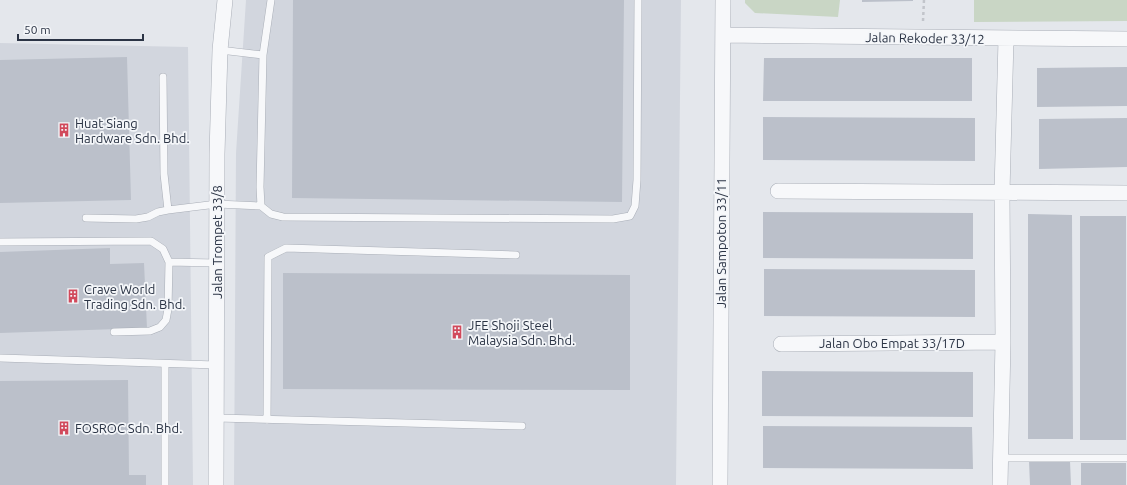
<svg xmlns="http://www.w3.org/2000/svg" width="1127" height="485" viewBox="0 0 1127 485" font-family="Ubuntu,sans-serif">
<rect width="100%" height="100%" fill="#e4e7ec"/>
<path fill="#d2d6de" d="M246,0H681L676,485H234L236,153Z
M0,43L188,47L193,485H0Z"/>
<path fill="#c9d6c5" d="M745,0H840L838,17L755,13L745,3Z
M974,0H1127V21L974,22Z"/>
<path fill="#bbc0ca" d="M293,0H624L622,202L292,198Z
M862,0H913V1L862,2Z
M127,57L131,200L0,203V60Z
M764,58H972V101H763Z
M1127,67V106L1037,107V68Z
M763,117L975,118V161L763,160Z
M1127,118V167L1039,169V119Z
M763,212L973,213V259L763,258Z
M1028,214L1072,215L1073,439H1028Z
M1080,216H1126V440H1080Z
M110,248V264L144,263L147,328L0,333V252Z
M764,269L975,270V317L764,316Z
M283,273L630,275V390L283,389Z
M762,371L973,372V417L762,416Z
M128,380L129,475H146V485H0V381Z
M763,426L972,427L973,469L763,468Z
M1029,461H1070L1071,485H1030Z
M1081,463H1126V485H1081Z"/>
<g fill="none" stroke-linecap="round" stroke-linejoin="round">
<g stroke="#a9aeb7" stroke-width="8">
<path id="service" d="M220,50L263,55
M163,77L164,174L168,210L217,204L261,206L271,214L283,217L613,219L630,216L635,206L637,180L638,0
M261,206L260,187L263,55L271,0
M86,218L136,219L148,217L158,212L168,210
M0,242L151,241L163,249L169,262L216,263
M114,332L150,331L160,327L166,320L168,309L169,262
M0,358L216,365
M216,418L522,426
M267,420L268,257L286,248L516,255
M1001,458H1127
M165,485V364"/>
</g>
<g stroke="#a9aeb7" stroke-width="16">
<path id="minor" d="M723,35L1127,39
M778,191L1127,193
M781,344L1003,342
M216,485L217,154L220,50L225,0
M720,485L723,0
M1000,485L1003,342L1002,192L1006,39"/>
</g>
<path stroke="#c2c5cb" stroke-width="2.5" stroke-dasharray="3 3" stroke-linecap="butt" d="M923,21L924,0"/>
<use href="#service" stroke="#f7f8fa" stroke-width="7"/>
<use href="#minor" stroke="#f7f8fa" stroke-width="15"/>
</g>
<defs>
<g id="building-bare" transform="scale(1.08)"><path d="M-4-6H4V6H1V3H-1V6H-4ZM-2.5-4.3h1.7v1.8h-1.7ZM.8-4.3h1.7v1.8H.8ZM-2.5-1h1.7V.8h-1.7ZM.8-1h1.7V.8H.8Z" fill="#d1495b" stroke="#f4f6f9" stroke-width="2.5" paint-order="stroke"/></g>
</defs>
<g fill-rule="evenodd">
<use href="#building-bare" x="64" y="130"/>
<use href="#building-bare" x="73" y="296"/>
<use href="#building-bare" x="457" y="332"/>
<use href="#building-bare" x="64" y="428"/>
</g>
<g text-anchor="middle" stroke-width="3.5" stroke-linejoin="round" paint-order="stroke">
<g font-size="13" fill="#2b3445" stroke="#f4f6f9">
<text transform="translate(925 38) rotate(1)" y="5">Jalan Rekoder 33/12</text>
<text transform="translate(217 242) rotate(-90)" y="5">Jalan Trompet 33/8</text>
<text transform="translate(721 243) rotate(-90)" y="5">Jalan Sampoton 33/11</text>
<text x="892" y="348">Jalan Obo Empat 33/17D</text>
</g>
<g font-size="13" fill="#2b3445" stroke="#f4f6f9" text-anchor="start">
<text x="75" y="128">Huat Siang<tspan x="75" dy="15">Hardware Sdn. Bhd.</tspan></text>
<text x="84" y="294">Crave World<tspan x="84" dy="15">Trading Sdn. Bhd.</tspan></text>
<text x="468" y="330">JFE Shoji Steel<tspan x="468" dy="15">Malaysia Sdn. Bhd.</tspan></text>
<text x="75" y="433">FOSROC Sdn. Bhd.</text>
</g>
</g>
<path d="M18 34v6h125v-6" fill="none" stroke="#2b3445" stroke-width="2"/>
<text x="24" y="34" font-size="12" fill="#2b3445" stroke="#f4f6f9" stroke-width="3" paint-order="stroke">50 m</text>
</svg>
